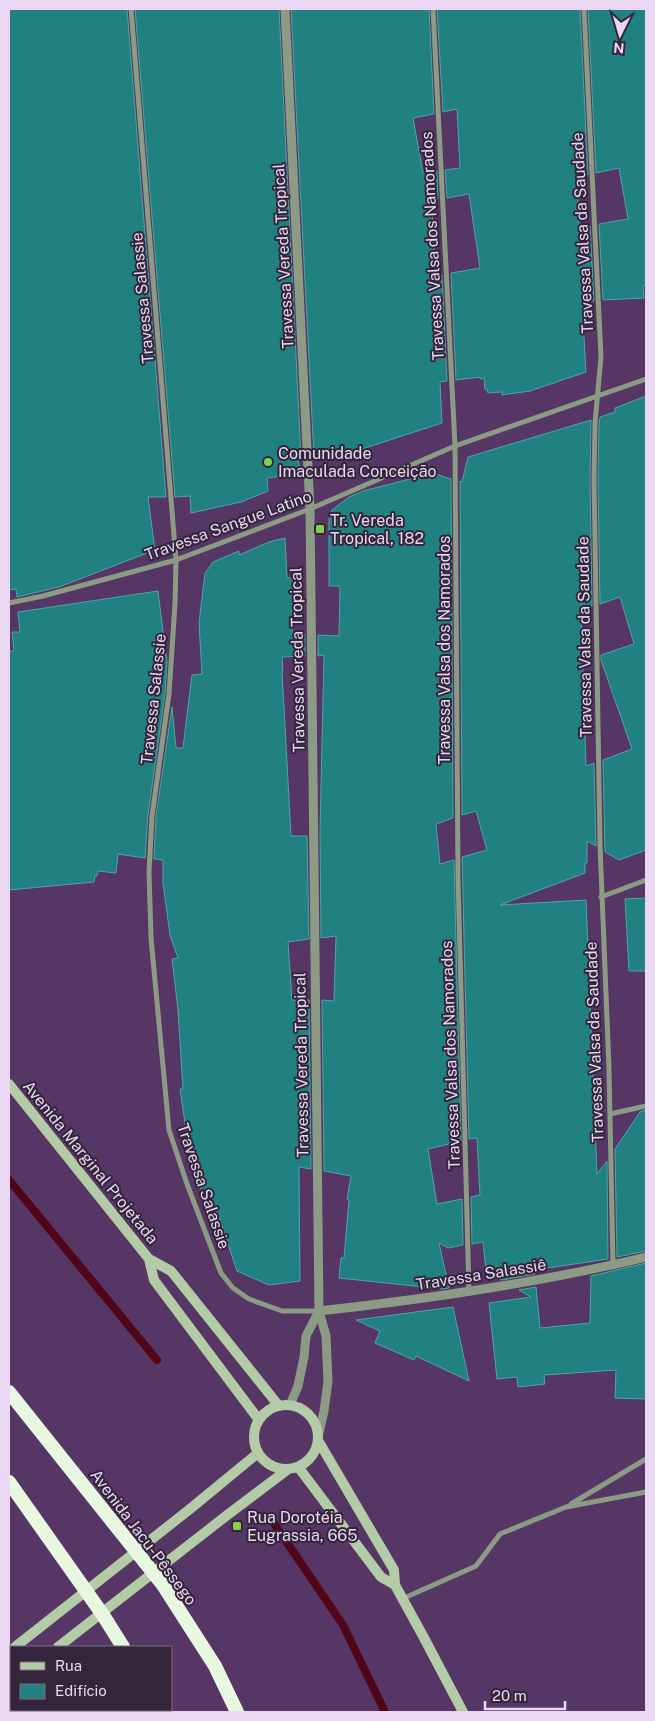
<svg xmlns="http://www.w3.org/2000/svg" width="655" height="1721" viewBox="0 0 655 1721" font-family="'Public Sans',sans-serif">
<rect width="100%" height="100%" fill="#563664"/>
<g fill="none" stroke-linecap="round" stroke-linejoin="round">
<path stroke="#500618" stroke-width="8" d="M9,1180L157,1360
M275,1525L343,1625L385,1712"/>
</g>
<path fill="#218181" stroke="#4ea6a6" d="M9,9H127L166,497H148L155,550L59,587L17,597L16,589L9,590Z
M135,9H279L301,457H298L300,474L267,478L268,491L241,502L191,513L190,496L175,497Z
M291,9H429L434,114L413,118L423,173L437,171L438,199L432,201L435,276L442,275L447,381L440,382L442,423L356,451V456L314,457Z
M437,9H580L588,175L577,177L579,228L590,226L594,301L582,302L586,372L530,391L502,395V392L488,393L487,389L485,390L484,378L480,379V377L456,380L451,273L480,268L469,194L447,198L445,170L460,168L457,109L443,112Z
M588,9H646V285L643,286L644,298L603,300L599,224L628,219L619,168L596,173Z
M646,396V850L619,860L605,852L603,760L632,749L601,660V655L634,644L620,597L600,604L598,479L599,423L600,417L615,412V408Z
M591,420L590,479L592,606L584,609L581,601V610L586,766L594,763L596,846L587,841V863H585V873L500,905L586,900L597,1174L607,1161L608,1259L534,1270L535,1274L502,1280L486,1270L483,1242L472,1244L471,1197L480,1195L477,1138L469,1139L462,857L487,850L476,811L462,815L460,481L462,482L468,457Z
M433,473L451,479L453,818L436,824L440,864L454,860L461,1141L428,1149L437,1204L462,1199L463,1245L448,1248L439,1243L449,1288L443,1289L339,1278L341,1258H344L349,1200L347,1199L351,1176L324,1171L322,1000L334,1001L336,936L321,938L320,830L324,655L318,656V635L339,636L340,586H329V519L332,510L349,497L363,491Z
M285,538L287,578H294L292,634H305V656L282,657L283,671H282L291,836H307L309,939L288,942L292,1000H309L311,1169L299,1167L300,1281L269,1285L237,1271L219,1217H215L209,1192L203,1194L191,1164L180,1089H183L178,1010L172,959L178,958L170,935L163,883V860L154,859L156,816L172,707L176,748H183L192,675L202,674L199,623L205,573L213,562L239,551V555L269,542Z
M158,591L167,663L165,694L148,815L145,858L118,854L116,873L98,871L97,876H95L94,882L9,890V651H14L12,632H20L18,612Z
M646,898V971H629L625,899Z
M646,1110V1251L617,1257L615,1149L640,1112Z
M646,1263V1399L615,1398L616,1370L544,1375L545,1384L518,1387L517,1377L497,1379L489,1303L531,1297L519,1290L536,1287L540,1328L590,1323L591,1276Z
M453,1307L469,1381L416,1356L414,1360L375,1343L380,1331L356,1320Z"/>
<g fill="none" stroke-linecap="round" stroke-linejoin="round">
<path stroke="#8c9b84" stroke-width="5" d="M131,9L176,560L175,604L169,694L152,816L149,872L151,938L169,1130L187,1184L221,1273L233,1288L249,1299L282,1311H319
M433,9L455,446L458,878L469,1292
M584,9L601,357L595,423L594,479L600,845L609,1068L613,1265
M9,603L43,596L176,560L310,509L455,446L646,379
M601,897L646,880
M610,1114L646,1106
M571,1504L646,1459
M402,1599L476,1566L500,1534L566,1507L646,1492
M61,1710L62,1712"/>
<path stroke="#8c9b84" stroke-width="9" d="M285,9L310,509L319,1311L326,1336L328,1381L324,1411L319,1433
M319,1311C429,1299 538,1283 646,1257
M290,1405L298,1386L304,1357L306,1336L319,1311"/>
<path stroke="#b3cba6" stroke-width="10" d="M9,1084L149,1259L171,1271L279,1406
M149,1259L154,1280L259,1420
M254 1437a32 32 0 1 1 64 0a32 32 0 1 1-64 0Z
M319,1442L394,1570L395,1585L423,1636L463,1712
M299,1468L381,1577L395,1585
M15,1647L190,1509L258,1453
M58,1647L226,1516L287,1470
M9,1687L11,1685"/>
<path stroke="#e8f8e0" stroke-width="14" d="M163,1710L165,1712"/>
<path stroke="#e8f8e0" stroke-width="14" d="M9,1392L163,1585L215,1666L237,1712
M9,1482L103,1615L123,1647"/>
</g>
<g fill="#83d04f" stroke="#33253a" stroke-width="2">
<circle cx="268" cy="462" r="5"/>
<rect x="315" y="524" width="10" height="10" rx="2.5"/>
<rect x="232" y="1521" width="10" height="10" rx="2.5"/>
</g>
<g text-anchor="middle" stroke-width="4" stroke-linejoin="round" paint-order="stroke">
<g font-size="16" fill="#ead7f3" stroke="#33253a">
<text transform="translate(582 233) rotate(-93)" y="6">Travessa Valsa da Saudade</text>
<text transform="translate(432 246) rotate(-93)" y="6">Travessa Valsa dos Namorados</text>
<text transform="translate(283 256) rotate(-93)" y="6">Travessa Vereda Tropical</text>
<text transform="translate(142 298) rotate(-95)" y="6">Travessa Salassie</text>
<text transform="translate(228 525) rotate(-20)" y="6">Travessa Sangue Latino</text>
<text transform="translate(584 637) rotate(-91)" y="6">Travessa Valsa da Saudade</text>
<text transform="translate(444 650) rotate(-90)" y="6">Travessa Valsa dos Namorados</text>
<text transform="translate(297 660) rotate(-91)" y="6">Travessa Vereda Tropical</text>
<text transform="translate(153 699) rotate(-84)" y="6">Travessa Salassie</text>
<text transform="translate(594 1042) rotate(-92)" y="6">Travessa Valsa da Saudade</text>
<text transform="translate(450 1055) rotate(-92)" y="6">Travessa Valsa dos Namorados</text>
<text transform="translate(301 1065) rotate(-91)" y="6">Travessa Vereda Tropical</text>
<text transform="translate(91 1162) rotate(51)" y="6">Avenida Marginal Projetada</text>
<text transform="translate(204 1186) rotate(71)" y="6">Travessa Salassie</text>
<text transform="translate(481 1274) rotate(-9)" y="6">Travessa Salassiê</text>
<text transform="translate(144 1537) rotate(53)" y="6">Avenida Jacu-Pêssego</text>
</g>
<g font-size="16" fill="#ead7f3" stroke="#33253a" text-anchor="start">
<text x="278" y="459">Comunidade<tspan x="278" dy="18">Imaculada Conceição</tspan></text>
<text x="330" y="526">Tr. Vereda<tspan x="330" dy="18">Tropical, 182</tspan></text>
<text x="247" y="1523">Rua Dorotéia<tspan x="247" dy="18">Eugrassia, 665</tspan></text>
</g>
</g>
<rect width="655" height="1721" fill="none" stroke="#ead7f3" stroke-width="20"/>
<rect x="10" y="1646" width="162" height="65" fill="#33253a" stroke="#7c6c84"/>
<rect x="20" y="1662" width="25" height="8" fill="#b3cba6" stroke="#7c6c84"/>
<text x="55" y="1671" font-size="15" fill="#ead7f3">Rua</text>
<rect x="20" y="1684" width="25" height="15" fill="#218181" stroke="#7c6c84"/>
<text x="55" y="1696" font-size="15" fill="#ead7f3">Edifício</text>
<g transform="translate(620 35) rotate(185)" stroke="#33253a" stroke-width="4" paint-order="stroke">
<path d="M0-4L9 19L0 12L-9 19Z" fill="#ead7f3"/>
<text y="-8" font-size="14" font-weight="bold" text-anchor="middle" fill="#ead7f3">N</text>
</g>
<path d="M485 1701v8h80v-8" fill="none" stroke="#ead7f3" stroke-width="2.5"/>
<text x="492" y="1701" font-size="15" fill="#ead7f3" stroke="#33253a" stroke-width="4" paint-order="stroke">20 m</text>
</svg>
